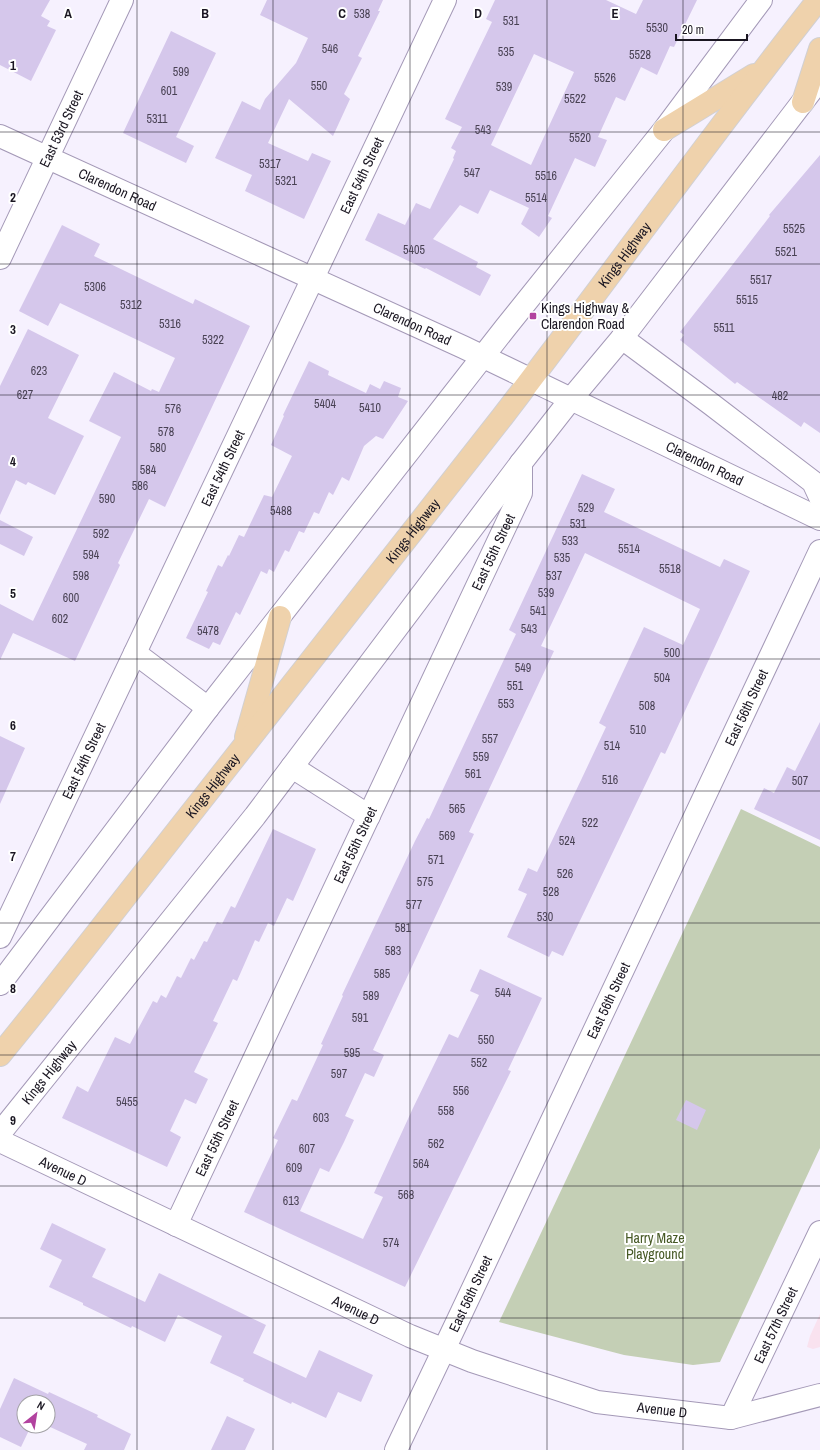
<svg xmlns="http://www.w3.org/2000/svg" width="820" height="1450" viewBox="0 0 820 1450" font-family="'Archivo Narrow',sans-serif">
<rect width="100%" height="100%" fill="#f6f1fe"/>
<path fill="#f9e2ef" d="M820,1314V1347L813,1349L807,1347L810,1336Z"/>
<path fill="#c4cfb5" d="M741,809L820,847V1148L720,1362L693,1365L624,1355L499,1322Z"/>
<path fill="#d5c7eb" fill-rule="evenodd" d="M0,0H50L41,16L50,21L47,26L56,30L31,81L0,65Z
M267,0H383L378,11H380L358,56L362,58L344,94L350,99L333,136L289,99L268,143L308,161L312,153L331,161L304,219L245,191L252,175L215,158L242,101L260,110L265,99L296,63L308,38L260,15Z
M495,0H606L636,14L643,0H697L674,47L670,46L657,75L641,67L625,101L616,97L598,137L607,140L595,167L575,158L548,216L552,218L539,237L521,224L529,208L490,190L478,214L460,205L433,239L478,262L476,267L491,275L480,296L426,268L425,269L365,240L378,213L405,225L416,203L430,209L454,159L453,158L456,151L451,148L462,127L445,119L492,22L486,19ZM534,54L574,72L531,165L491,145Z
M171,31L216,53L176,137L194,146L186,163L123,133Z
M820,155V433L804,422L801,427L737,382L735,384L680,340L684,335L680,332L740,255L770,216L769,215Z
M62,225L100,244L94,256L193,304L195,299L250,326L165,507L149,499L118,563L120,565L75,661L13,633L0,660V604L33,621L121,437L89,421L114,372L151,391L152,389L159,392L175,358L60,303L48,326L19,311Z
M28,329L79,355L48,418L84,436L55,495L28,482L26,485L16,480L0,515V386Z
M309,361L329,371L328,375L366,393L370,384L380,389L384,381L401,388L398,397L408,401L383,439L376,436L364,446L349,481L342,477L333,495L329,492L319,514L314,512L304,533L299,531L289,552L285,550L274,572L269,569L267,574L261,571L240,615L236,612L220,645L213,642L209,649L186,638L208,592L206,591L218,565L222,567L228,555L229,556L239,535L244,537L264,495L272,497L292,456L271,445L284,416L283,415Z
M582,474L615,489L604,512L720,567L724,559L750,571L665,754L661,752L563,956L552,951L549,957L507,937L527,894L518,890L528,868L537,872L582,778L606,727L599,723L644,627L683,645L700,609L585,553L541,646L554,651L469,832L474,834L373,1050L384,1055L374,1077L365,1073L345,1116L354,1120L344,1142L329,1172L320,1168L300,1211L363,1239L383,1197L374,1193L413,1108L449,1034L458,1038L479,995L470,991L480,969L542,998L508,1070L511,1071L405,1287L244,1212L278,1140L273,1138L292,1099L297,1101L323,1045L321,1044L343,996L342,995L415,841L427,818L429,819L516,634L509,630Z
M0,520L33,537L24,556L0,544Z
M820,722V840L754,809L764,788L774,793L787,767L795,771Z
M0,736L25,748L0,804Z
M273,829L316,849L293,901L287,898L274,926L268,923L259,942L255,940L237,981L233,979L213,1021L218,1023L194,1072L208,1079L196,1104L185,1099L170,1131L181,1137L167,1167L62,1118L77,1086L88,1092L115,1037L130,1044L153,1001L157,1003L161,995L166,998L177,976L181,978L191,958L194,960L204,941L207,942L217,922L222,924L231,906L235,908Z
M686,1100L706,1110L697,1130L676,1120Z
M52,1223L106,1249L92,1277L145,1302L159,1273L266,1325L253,1353L306,1378L319,1350L373,1375L361,1402L338,1392L326,1418L292,1402L291,1404L243,1381L244,1379L210,1363L222,1336L178,1315L165,1342L132,1326L131,1328L83,1305V1303L49,1287L62,1260L40,1249Z
M14,1378L48,1394L49,1392L98,1415L97,1417L131,1434L124,1450H84L87,1444L48,1426V1402H24V1426H31L21,1447L0,1437V1409Z
M227,1416L255,1429L245,1450H211Z"/>
<g fill="none" stroke-linecap="round" stroke-linejoin="round">
<g stroke="#a499b7" stroke-width="24">
<g id="minor">
<path id="s1" d="M0,136L463,347L820,519"/>
<path id="s2" d="M0,258L122,0"/>
<path d="M135,653L208,708"/>
<path d="M292,767L369,816"/>
<path id="s3" d="M0,937L445,0"/>
<path id="s4" d="M0,1141L410,1336L472,1361L597,1402L731,1418L820,1395"/>
<path id="s5" d="M176,1225L521,493V463"/>
<path id="s6" d="M731,1418L820,1232"/>
<path id="s7" d="M396,1450L458,1320L820,551"/>
</g>
</g>
<g stroke="#a499b7" stroke-width="24">
<g id="tertiary">
<path d="M622,338L711,404L813,482L820,497"/>
<path d="M0,984L208,708L506,327L664,130L761,0"/>
<path id="s8" d="M0,1133L255,816L521,463L571,399L622,338L814,87"/>
</g>
</g>
<g stroke="#d1d0d3" stroke-width="24">
<g id="primary">
<path d="M803,102L820,49"/>
<path d="M664,130L754,75"/>
<path d="M246,737L280,617"/>
<path id="s9" d="M0,1055L42,1003L503,416C609,278 710,137 818,0"/>
</g>
</g>
<use href="#minor" stroke="#fff" stroke-width="22"/>
<use href="#tertiary" stroke="#fff" stroke-width="22"/>
<use href="#primary" stroke="#efd2ac" stroke-width="22"/>
</g>
<path fill="none" stroke="#1a1621" stroke-width="1" stroke-opacity="0.55" d="M137,0V1450M273,0V1450M410,0V1450M547,0V1450M683,0V1450M0,132H820M0,264H820M0,395H820M0,527H820M0,659H820M0,791H820M0,923H820M0,1055H820M0,1186H820M0,1318H820"/>
<rect fill="#b2429f" stroke="#fff" stroke-width="1.5" x="529" y="312" width="8" height="8" rx="2"/>
<g text-anchor="middle" stroke-width="4" stroke-linejoin="round" paint-order="stroke">
<g font-size="12" fill="#494254">
<text x="362" y="18">538</text>
<text x="511" y="25">531</text>
<text x="657" y="32">5530</text>
<text x="330" y="53">546</text>
<text x="506" y="56">535</text>
<text x="640" y="59">5528</text>
<text x="181" y="76">599</text>
<text x="605" y="82">5526</text>
<text x="319" y="90">550</text>
<text x="504" y="91">539</text>
<text x="169" y="95">601</text>
<text x="575" y="103">5522</text>
<text x="157" y="123">5311</text>
<text x="483" y="134">543</text>
<text x="580" y="142">5520</text>
<text x="270" y="168">5317</text>
<text x="472" y="177">547</text>
<text x="546" y="180">5516</text>
<text x="286" y="185">5321</text>
<text x="536" y="202">5514</text>
<text x="794" y="233">5525</text>
<text x="414" y="254">5405</text>
<text x="786" y="256">5521</text>
<text x="761" y="284">5517</text>
<text x="95" y="291">5306</text>
<text x="747" y="304">5515</text>
<text x="131" y="309">5312</text>
<text x="170" y="328">5316</text>
<text x="724" y="332">5511</text>
<text x="213" y="344">5322</text>
<text x="39" y="375">623</text>
<text x="25" y="399">627</text>
<text x="780" y="400">482</text>
<text x="325" y="408">5404</text>
<text x="370" y="412">5410</text>
<text x="173" y="413">576</text>
<text x="166" y="436">578</text>
<text x="158" y="452">580</text>
<text x="148" y="474">584</text>
<text x="140" y="490">586</text>
<text x="107" y="503">590</text>
<text x="586" y="512">529</text>
<text x="281" y="515">5488</text>
<text x="578" y="528">531</text>
<text x="101" y="538">592</text>
<text x="570" y="545">533</text>
<text x="629" y="553">5514</text>
<text x="91" y="559">594</text>
<text x="562" y="562">535</text>
<text x="670" y="573">5518</text>
<text x="81" y="580">598</text>
<text x="554" y="580">537</text>
<text x="546" y="597">539</text>
<text x="71" y="602">600</text>
<text x="538" y="615">541</text>
<text x="60" y="623">602</text>
<text x="529" y="633">543</text>
<text x="208" y="635">5478</text>
<text x="672" y="657">500</text>
<text x="523" y="672">549</text>
<text x="662" y="682">504</text>
<text x="515" y="690">551</text>
<text x="506" y="708">553</text>
<text x="647" y="710">508</text>
<text x="638" y="734">510</text>
<text x="490" y="743">557</text>
<text x="612" y="750">514</text>
<text x="481" y="761">559</text>
<text x="473" y="778">561</text>
<text x="610" y="784">516</text>
<text x="800" y="785">507</text>
<text x="457" y="813">565</text>
<text x="590" y="827">522</text>
<text x="447" y="840">569</text>
<text x="567" y="845">524</text>
<text x="436" y="864">571</text>
<text x="565" y="878">526</text>
<text x="425" y="886">575</text>
<text x="551" y="896">528</text>
<text x="414" y="909">577</text>
<text x="545" y="921">530</text>
<text x="403" y="932">581</text>
<text x="393" y="955">583</text>
<text x="382" y="978">585</text>
<text x="503" y="997">544</text>
<text x="371" y="1000">589</text>
<text x="360" y="1022">591</text>
<text x="486" y="1044">550</text>
<text x="352" y="1057">595</text>
<text x="479" y="1067">552</text>
<text x="339" y="1078">597</text>
<text x="461" y="1095">556</text>
<text x="127" y="1106">5455</text>
<text x="446" y="1115">558</text>
<text x="321" y="1122">603</text>
<text x="436" y="1148">562</text>
<text x="307" y="1153">607</text>
<text x="421" y="1168">564</text>
<text x="294" y="1172">609</text>
<text x="406" y="1199">568</text>
<text x="291" y="1205">613</text>
<text x="391" y="1247">574</text>
</g>
<g font-size="14" fill="#1a1621" stroke="#fff">
<text dy="5" stroke="none"><textPath href="#s2" startOffset="143">East 53rd Street</textPath></text>
<text dy="5" stroke="none"><textPath href="#s3" startOffset="843">East 54th Street</textPath></text>
<text dy="5" stroke="none"><textPath href="#s1" startOffset="129">Clarendon Road</textPath></text>
<text dy="5" stroke="none"><textPath href="#s9" startOffset="1015">Kings Highway</textPath></text>
<text dy="5" stroke="none"><textPath href="#s1" startOffset="453">Clarendon Road</textPath></text>
<text dy="5" stroke="none"><textPath href="#s1" startOffset="777">Clarendon Road</textPath></text>
<text dy="5" stroke="none"><textPath href="#s3" startOffset="519">East 54th Street</textPath></text>
<text dy="5" stroke="none"><textPath href="#s9" startOffset="667">Kings Highway</textPath></text>
<text dy="5" stroke="none"><textPath href="#s5" startOffset="744">East 55th Street</textPath></text>
<text dy="5" stroke="none"><textPath href="#s7" startOffset="821">East 56th Street</textPath></text>
<text dy="5" stroke="none"><textPath href="#s3" startOffset="195">East 54th Street</textPath></text>
<text dy="5" stroke="none"><textPath href="#s9" startOffset="343">Kings Highway</textPath></text>
<text dy="5" stroke="none"><textPath href="#s5" startOffset="420">East 55th Street</textPath></text>
<text dy="5" stroke="none"><textPath href="#s7" startOffset="497">East 56th Street</textPath></text>
<text dy="5" stroke="none"><textPath href="#s8" startOffset="78">Kings Highway</textPath></text>
<text dy="5" stroke="none"><textPath href="#s5" startOffset="96">East 55th Street</textPath></text>
<text dy="5" stroke="none"><textPath href="#s4" startOffset="70">Avenue D</textPath></text>
<text dy="5" stroke="none"><textPath href="#s7" startOffset="173">East 56th Street</textPath></text>
<text dy="5" stroke="none"><textPath href="#s4" startOffset="394">Avenue D</textPath></text>
<text dy="5" stroke="none"><textPath href="#s6" startOffset="103">East 57th Street</textPath></text>
<text dy="5" stroke="none"><textPath href="#s4" startOffset="718">Avenue D</textPath></text>
</g>
<g font-size="14" fill="#1a1621" stroke="#fff" text-anchor="start">
<text x="541" y="313">Kings Highway &amp;<tspan x="541" dy="16">Clarendon Road</tspan></text>
</g>
<g font-size="14" fill="#465925" stroke="#fff">
<text x="655" y="1243">Harry Maze<tspan x="655" dy="16">Playground</tspan></text>
</g>
</g>
<g font-size="13" text-anchor="middle" font-weight="bold" fill="#1a1621" stroke="#fff" stroke-width="4" stroke-linejoin="round" paint-order="stroke">
<text x="68" y="18">A</text>
<text x="205" y="18">B</text>
<text x="342" y="18">C</text>
<text x="478" y="18">D</text>
<text x="615" y="18">E</text>
<text x="13" y="70">1</text>
<text x="13" y="202">2</text>
<text x="13" y="334">3</text>
<text x="13" y="466">4</text>
<text x="13" y="598">5</text>
<text x="13" y="730">6</text>
<text x="13" y="861">7</text>
<text x="13" y="993">8</text>
<text x="13" y="1125">9</text>
</g>
<g transform="translate(36 1414) rotate(30)"><circle r="19" fill="#ffffff" stroke="#a3a2a6"/>
<path d="M0-3L7 15L0 10L-7 15Z" fill="#b2429f"/>
<text y="-6" font-size="11" font-weight="bold" text-anchor="middle" fill="#1a1621">N</text>
</g>
<path d="M676 34v6h71v-6" fill="none" stroke="#1a1621" stroke-width="2"/>
<text x="682" y="34" font-size="12" fill="#1a1621" stroke="#ffffff" stroke-width="3" paint-order="stroke">20 m</text>
</svg>
